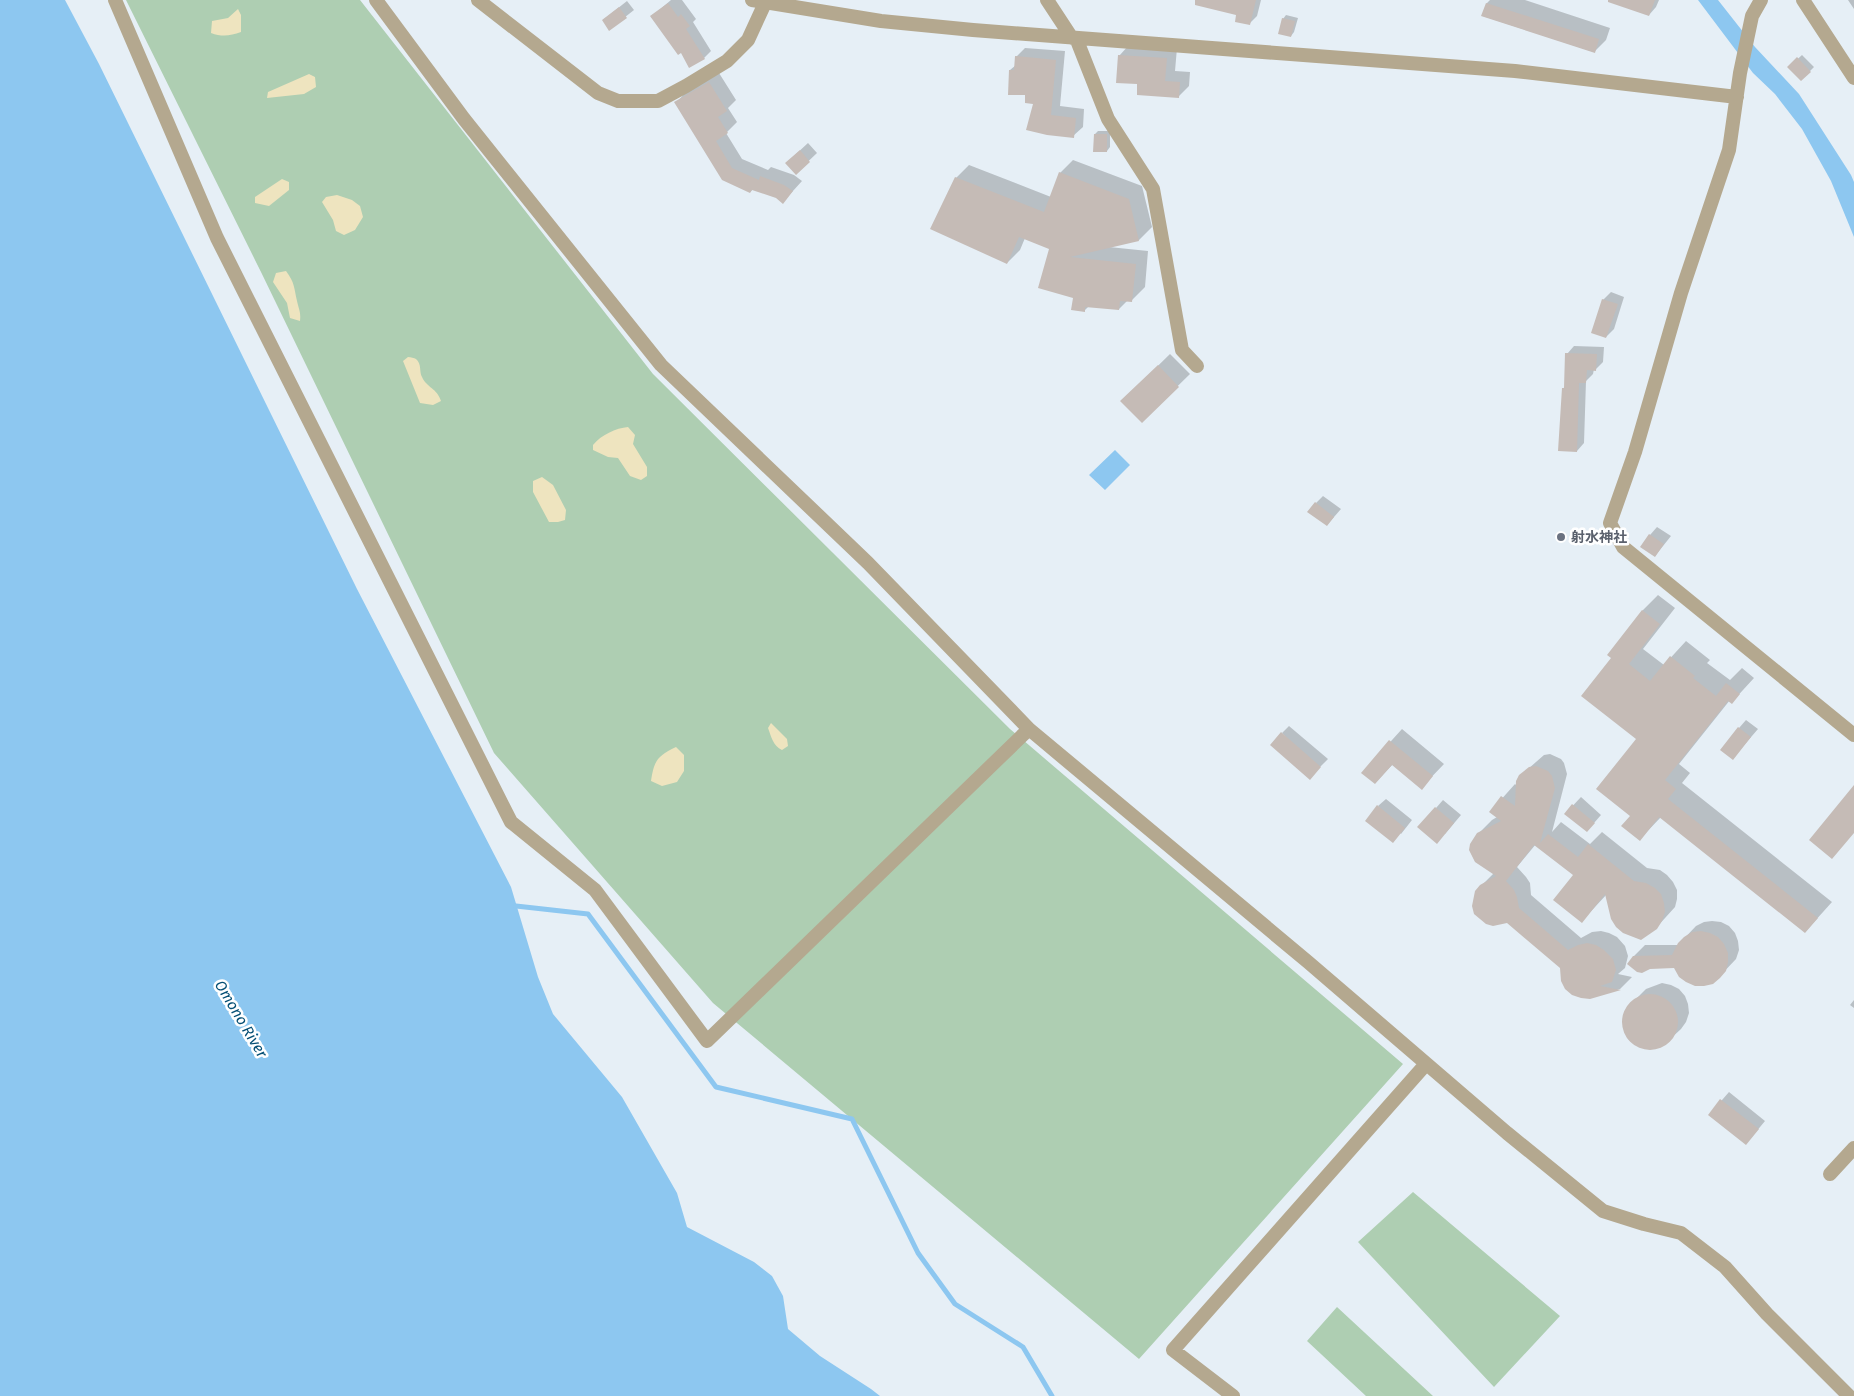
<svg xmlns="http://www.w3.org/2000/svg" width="1854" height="1396" viewBox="0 0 1854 1396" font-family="'Fira Sans','Noto Sans JP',sans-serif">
<rect width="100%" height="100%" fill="#e6eff6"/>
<path fill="#aeceb2" d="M126,0H360L653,374L1010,729L1403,1064L1139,1359L713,1003L494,753L261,272Z
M1413,1192L1560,1316L1494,1387L1358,1242Z
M1337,1307L1433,1396H1366L1307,1341Z"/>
<path fill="#eee4bf" d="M238,9L241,15V32C230,36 222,37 211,33L212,21L228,18Z
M309,74L315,77L316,87L304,94L267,98L268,92Z
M282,179L289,182V190L269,206L255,203V197Z
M337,195L352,200L360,206L363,217L355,230L344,235L336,231L333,220L322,202L326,197Z
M286,271C295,283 294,288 297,301C299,310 301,312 300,321L290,318L287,303L273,282L276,273Z
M408,357C411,357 414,358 416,359C422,364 419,372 422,377C427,388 437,388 441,401L433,405L420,403L403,361Z
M628,427L635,435L633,444L647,467V476L641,480L630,476L618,458L608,457L593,450V445C601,435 616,428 628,427Z
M542,477L553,485L566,510L565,520L558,522H549L533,492V481Z
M771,723L787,739L788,746L782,750C773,746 771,736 768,728Z
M676,747L684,755V771L677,782L662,786L651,781C654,761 657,756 676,747Z"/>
<path fill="#8dc7f0" d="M0,0H65L99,64L357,589L511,887L538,977L553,1014L622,1097L677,1193L687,1227L754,1262L772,1276L783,1296L788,1329L820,1356L871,1389L880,1396H0Z
M1698,0H1718L1755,47L1799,94L1851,175L1854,182V237L1831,181L1802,129L1775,94L1753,73Z
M1115,450L1130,465L1105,490L1089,475Z"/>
<path fill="#0003" d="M671,0H682L696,19L693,22L711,51L704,58L651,17Z
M1218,0H1261L1257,16L1249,24Z
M1490,0H1525L1610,28L1606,40L1594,52L1483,16L1487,3Z
M1631,0H1659L1656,7L1649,15Z
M1848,0H1854V9Z
M627,1L634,10L610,29L603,20Z
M1286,15L1298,18L1294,32L1291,36L1283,19Z
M1129,45L1177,48L1175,71L1190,72L1189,86L1178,97L1119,56Z
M1025,48L1065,51L1060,106L1084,109L1083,127L1073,136L1034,103L1010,70L1016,65V57Z
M1802,55L1814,67L1801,80L1789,67Z
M719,73L736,100L728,108L737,122L726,133L742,159L768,170L771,167L794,175L802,181L783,202L777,197L753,189L750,192L676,103L685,93Z
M1098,131H1110V147L1107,151L1095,134Z
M808,143L817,153L796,173L795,155Z
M1073,160L1142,186L1152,227L1139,240L1109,247L1148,251L1145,287L1132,300H1128L1119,309L1089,306L1084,311L1075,297L1051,248L1025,238L1020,250L1007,263L956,178L969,165L1051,197L1060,173Z
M1611,292L1624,297L1614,329L1606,337L1603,300Z
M1574,346L1604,347L1603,362L1596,369H1594L1593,374L1586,381L1584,443L1577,451L1563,389L1565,386L1567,354Z
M1170,354L1190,374L1142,421L1122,401Z
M1323,496L1341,509L1327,525L1316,503Z
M1657,527L1671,536L1655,556L1650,535Z
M1658,595L1675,608L1643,649L1664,665L1686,641L1710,660L1707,663L1730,680L1742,668L1754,678L1732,702L1730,700L1679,764L1690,773L1682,783L1832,902L1805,932L1661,817L1640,839L1632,816L1638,739L1612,658L1608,655L1643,610Z
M1746,720L1758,729L1733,758L1739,728Z
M1289,726L1328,759L1317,770L1282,733Z
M1402,729L1444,764L1421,788L1393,764L1375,783L1363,772Z
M1550,754L1561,759L1564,763L1567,774L1552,832L1561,822L1590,844L1602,832L1647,868L1660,870L1667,875L1673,882L1677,890V899L1675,907L1656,928L1607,894L1582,921L1575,875L1536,844L1517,867L1526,877L1530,883L1531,895L1581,938L1592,932L1601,931L1609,933L1617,937L1625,946L1628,956L1625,968L1618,974L1632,977L1620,989L1590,998L1481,886L1494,873L1478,834L1492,820L1497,817L1490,812L1515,784L1517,786L1520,776L1544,755Z
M1581,797L1601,815L1594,823L1566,813Z
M1386,799L1412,820L1401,834L1378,806Z
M1443,800L1461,815L1445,834L1436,808Z
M1712,921L1721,922L1729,926L1735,933L1738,941L1739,950L1736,959L1719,977L1634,956L1645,945H1678L1696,926L1704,922Z
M1662,983L1671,985L1679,989L1685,996L1688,1004L1689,1013L1686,1022L1681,1029L1668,1041L1661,1046L1653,1049L1644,1048L1636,1045L1629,1040L1625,1032L1623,1024L1624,1015L1628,1007L1646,989Z
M1854,1000V1008L1850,1005Z
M1729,1092L1765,1121L1746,1144L1709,1115Z"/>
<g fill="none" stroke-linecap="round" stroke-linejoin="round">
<path stroke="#8dc7f0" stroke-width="5" d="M516,906L588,914L716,1087L852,1119L918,1253L955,1304L1023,1347L1052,1396"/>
</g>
<path fill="#c5bbb6" d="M1195,0H1256L1250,25L1235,22L1236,15L1195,5Z
M1608,0H1655L1649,16L1608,2Z
M668,3L678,17L681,14L690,26L686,29L705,59L689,68L681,53L678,55L650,16Z
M1486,3L1599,39L1595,53L1481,16Z
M619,7L627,18L609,31L602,20Z
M1282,18L1295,21L1291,37L1278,34Z
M1118,55L1167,58L1165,81L1180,82L1179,98L1137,95V84L1116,83Z
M1015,56L1056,60L1051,115L1076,118L1074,138L1047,135L1026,130L1033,104L1025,103V95H1008L1009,70H1014Z
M1797,57L1811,72L1801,81L1787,67Z
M709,82L727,111L718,117L728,133L716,141L732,168L759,180L760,176L784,185L793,191L783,204L776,198L752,190L750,193L722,180L674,102Z
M1094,134H1107V152H1093Z
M800,150L810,162L796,175L785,163Z
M1059,172L1129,199L1139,241L1070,257L1136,264L1132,302L1120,301L1119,310L1085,307V312L1071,310L1073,298L1038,288L1049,249L1019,237L1007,264L930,229L955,177L1044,212Z
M1602,299L1618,304L1606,338L1591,333Z
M1565,353L1597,354L1596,371L1587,370L1586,383H1579L1577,452L1558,451L1562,388H1564Z
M1158,365L1179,387L1142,423L1120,401Z
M1315,502L1334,517L1327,526L1307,512Z
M1649,534L1664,544L1655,557L1640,547Z
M1642,610L1660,624L1629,664L1650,681L1670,656L1695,676L1693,678L1716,696L1726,683L1740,694L1732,704L1728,701L1665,780L1676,789L1668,799L1818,918L1805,933L1659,817L1640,841L1621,826L1630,816L1596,789L1636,739L1581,696L1611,658L1607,655Z
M1738,727L1751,737L1733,760L1720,750Z
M1281,732L1321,767L1310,780L1270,745Z
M1389,740L1433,776L1422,790L1392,765L1375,784L1361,773Z
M1536,766L1548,771L1552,776L1555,788L1540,843L1548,834L1578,857L1588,844L1634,881L1646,883L1655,888L1661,894L1664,903L1665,912L1662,921L1657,929L1641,940L1623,933L1616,927L1611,919L1605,894L1582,923L1553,900L1573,875L1534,845L1506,881L1514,890L1517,897L1519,908L1568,950L1578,945L1587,943L1596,945L1604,950L1613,959L1616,970L1612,982L1600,986L1621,990L1590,999L1581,998L1572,995L1565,989L1561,981L1560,968L1507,923L1493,926L1486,924L1474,914L1472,906L1475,891L1480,885L1496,876L1475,862L1469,850L1470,844L1477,833L1501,821L1489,812L1501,796L1515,806L1516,781L1519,775L1529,767Z
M1854,785V833L1832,859L1809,840Z
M1572,804L1595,823L1587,832L1564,814Z
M1377,805L1405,828L1393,843L1365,821Z
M1435,807L1454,823L1437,844L1417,827Z
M1701,931L1710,933L1718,937L1724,944L1728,953V962L1726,971L1720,978L1713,984L1704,986H1695L1686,982L1679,977L1674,968L1650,969L1642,973L1637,972L1627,964L1633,956L1672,955L1678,943L1684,937L1692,932Z
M1622 1022a28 28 0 1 1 56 0a28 28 0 1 1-56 0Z
M1720,1099L1759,1129L1746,1145L1708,1115Z"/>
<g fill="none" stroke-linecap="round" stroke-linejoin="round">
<path stroke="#b4a88f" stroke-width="14" d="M115,0L217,238L511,822L595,890L707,1041L1029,729
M376,0L464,119L661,365L868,563L1029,729L1308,962L1507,1133L1603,1211L1644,1224L1681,1233L1725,1267L1767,1314L1849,1396
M478,0L598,93L618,101H658L686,86L727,61L748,40L765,3
M752,0L881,21L973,30L1515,71L1737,97
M1047,0L1072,38
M1761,0L1752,16L1740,73L1729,150L1681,293L1635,452L1610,523L1623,547L1854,735
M1076,38L1108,119L1153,189L1182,350L1197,366
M1830,1174L1854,1148
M1233,1396L1173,1350L1426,1064"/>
<path stroke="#b4a88f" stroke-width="14" d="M1803,0L1854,78"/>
</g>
<circle fill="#6b7280" stroke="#fff" stroke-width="2" cx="1561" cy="537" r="5"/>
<g text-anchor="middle" stroke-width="5" stroke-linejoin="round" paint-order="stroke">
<g font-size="14" font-weight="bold" fill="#5b616d" stroke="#fff" text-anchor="start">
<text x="1571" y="542">射水神社</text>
</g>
<g font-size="15" font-style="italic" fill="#054f75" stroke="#fff">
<text transform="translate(241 1019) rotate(59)" y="5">Omono River</text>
</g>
</g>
</svg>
